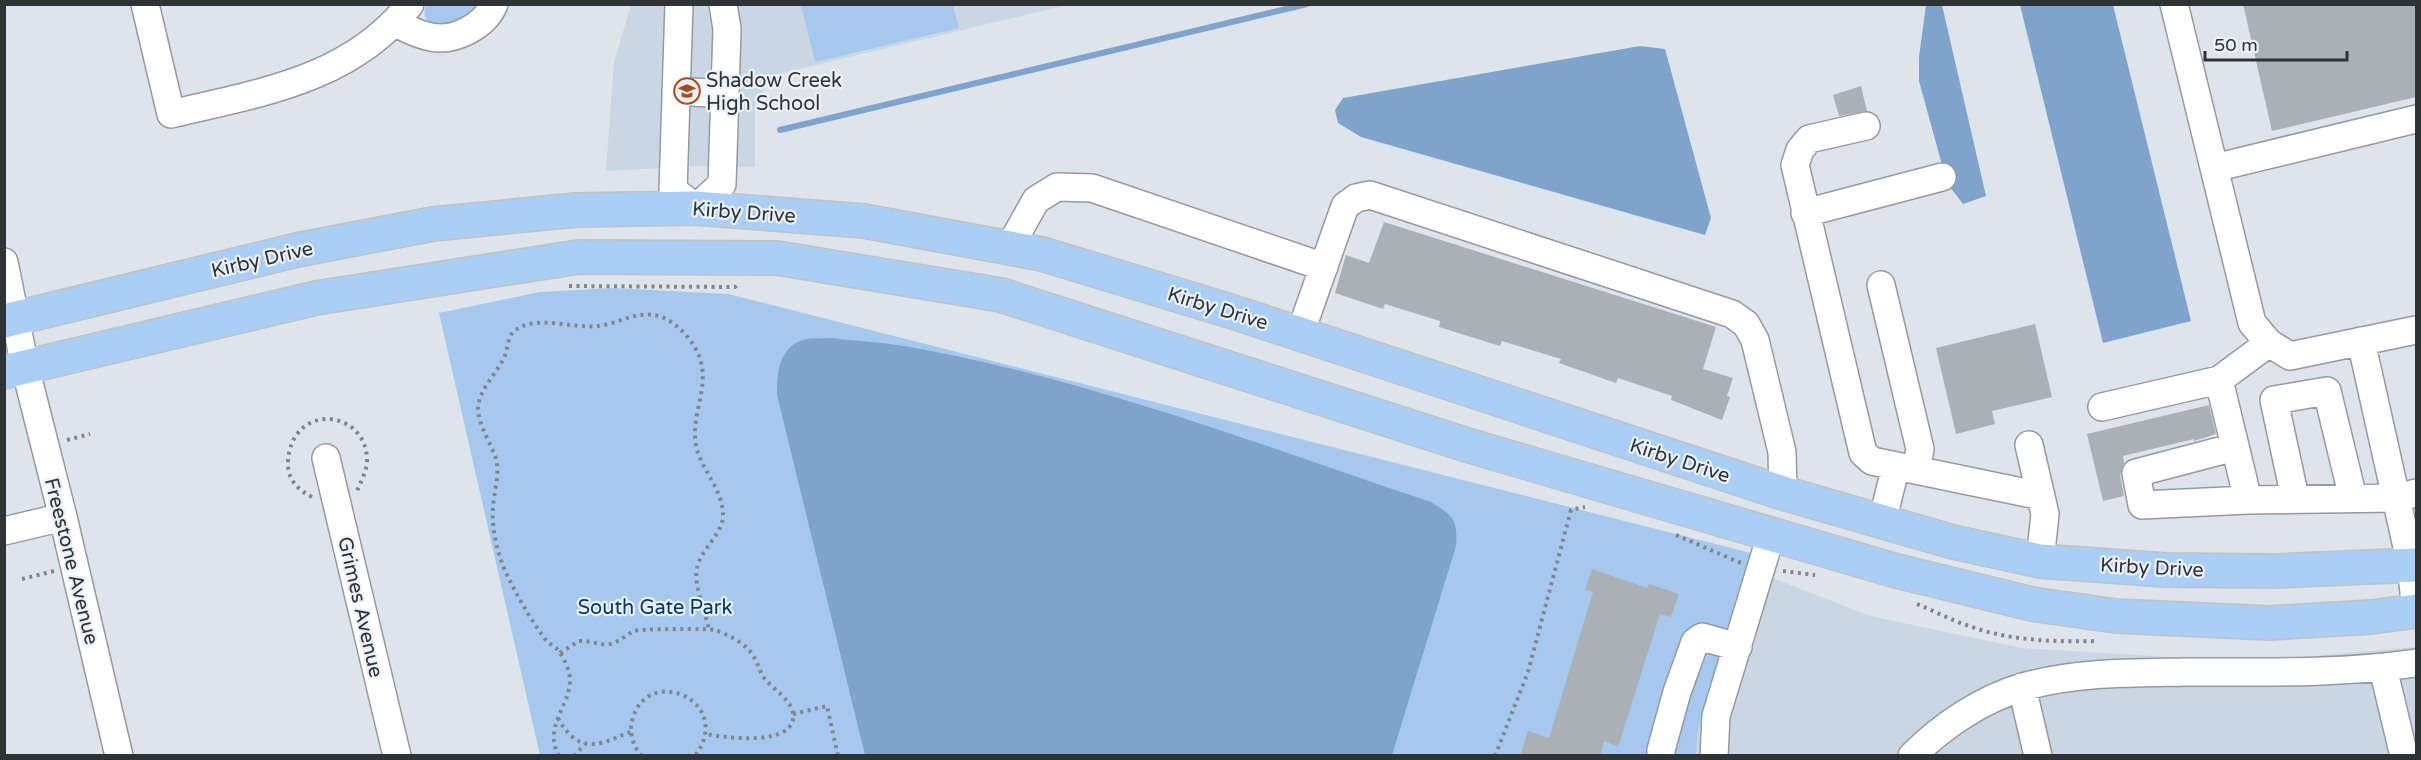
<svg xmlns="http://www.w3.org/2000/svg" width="2421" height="760" viewBox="0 0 2421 760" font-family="'Varela Round',sans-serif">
<rect width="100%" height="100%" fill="#dde4eb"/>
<path fill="#cbd6e3" d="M631,5H1067L770,76L755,107V167L698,166L606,171L614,62Z
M1745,567L1870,616L2022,648L2200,659L2269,660L2416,647V755L1695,756L1698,729L1725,643Z"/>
<path fill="#a6c8ee" d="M427,5H478C468,19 449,25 432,26C425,19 422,13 427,5Z
M801,5H953L959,28L815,62Z
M613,288L728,294L1751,553L1698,729L1696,754L540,755L439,313L540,292Z"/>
<path fill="#7fa3cd" d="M1926,5H1942L1986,196L1963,204L1947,183L1919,81V57Z
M2020,5H2113L2191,321L2103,343Z
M1640,46L1665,49L1711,218L1705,235L1361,137L1338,123L1335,110L1343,98Z
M831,338C855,341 880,342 904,346C1084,377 1258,444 1431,502C1453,516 1458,519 1456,546L1392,755H865L777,395C777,374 778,348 803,340C811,337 823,339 831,338Z"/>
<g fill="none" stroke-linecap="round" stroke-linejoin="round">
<path stroke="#7fa3cd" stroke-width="6" d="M780,130L1307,4"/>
</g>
<path fill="#abb0b7" d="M2243,4H2416V97L2272,131Z
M1861,86L1867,111L1839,116L1833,95Z
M1384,222L1716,327L1703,369L1733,378L1727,396L1730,397L1722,420L1671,400L1672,396L1618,378L1616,383L1559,363L1561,359L1502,341L1500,346L1439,327L1440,321L1385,304L1383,309L1335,293L1346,255L1369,263Z
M2035,324L2052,397L1992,411L1995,424L1956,434L1936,348Z
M2209,405L2216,434L2194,441V439L2123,456L2124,463L2120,475L2124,496L2103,501L2087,434Z
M1592,569L1647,588L1649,584L1679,594L1671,617L1660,614L1618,747L1604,741L1600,756H1520L1528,731L1549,738L1593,592L1585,590Z"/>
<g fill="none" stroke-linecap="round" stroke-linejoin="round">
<g stroke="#949aa1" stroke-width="30">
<path id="minor" d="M145,4L171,114C259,93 351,80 410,4
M679,4L673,190L696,208L722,184L727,29L723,4
M2174,4L2252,323L2269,343L2290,356L2416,330
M396,23C407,29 419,35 431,37C454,42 485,26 494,4
M676,91L725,94
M1866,126L1809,139L1800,150L1795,165L1863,453L1872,461L2041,496
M2214,168L2416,119
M1805,213L1942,177
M1009,248L1036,200L1057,187L1092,188L1324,267
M4,262L25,367L63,517L119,756
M1881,285L1920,449L1916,470
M1300,334L1345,206L1356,198L1370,195L1732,314L1746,324L1755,340L1782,452L1783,493
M2361,341L2411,565L2416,611
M2102,407L2219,380
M2029,445L2045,514L2040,561
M2235,447L2136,473L2142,505L2248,500L2219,380L2269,343
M326,458L397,756
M2295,498L2274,400L2327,391L2353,498
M2248,500L2396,498L2416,493
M1882,522L1896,466
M4,531L63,517
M2383,668L2404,756
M2022,687L2038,756
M1661,756V750L1677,692L1695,642L1702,637L1738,647
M1714,756L1716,716L1771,535
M1912,756C1942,726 1982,699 2023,687C2076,672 2130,673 2185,672C2262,672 2341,674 2416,663"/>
</g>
<g stroke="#c1c2c3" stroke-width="36">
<path id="major" d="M4,321L297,250L433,224L576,210L696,208L864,221L1042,254L1230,311L1783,493L1953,542L2040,561L2165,570L2276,571L2416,565
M4,372L316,298L578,257L777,258L1001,295L1467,445L1893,570L2032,604L2116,616L2269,623L2371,617L2416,611"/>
</g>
<path stroke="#81868b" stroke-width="4" stroke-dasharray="3 4.5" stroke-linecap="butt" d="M569,286L735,287L739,282
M67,440L90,434
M312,497C298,490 287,479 288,462C291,402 366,408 367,460C367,471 361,481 357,491
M1676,535L1741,563
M1783,571L1815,575
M22,579L54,571
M1917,604C1934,611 1951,620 1969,626C2010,641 2055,642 2098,641
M560,653L579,641C590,640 600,646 610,644C619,642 626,635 634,631C639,629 709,628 715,630C729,635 749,645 755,659C759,666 760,673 765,679C774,690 791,699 793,714C797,747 724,738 706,734
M793,714L827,706L838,756
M558,718C568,737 582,749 604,742C614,740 622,734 631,732
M559,756C541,724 576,702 569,673C567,665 562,654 556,648C552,645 548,643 545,639C532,621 520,601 510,581C499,560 491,531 493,507C494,492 500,474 496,459C491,443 479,427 478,409C478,391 496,374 504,358C509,348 506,335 517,329C540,315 573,329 598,326C617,324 634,312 654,315C673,318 692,338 699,356C711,386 690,415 696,446C701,470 724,490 723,517C721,536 701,549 697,568C693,583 705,613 709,629
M574,756L585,744
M642,756C633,747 629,733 632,721C646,662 736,701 695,756
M1495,756L1528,672L1571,510L1585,507"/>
<use href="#minor" stroke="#fff" stroke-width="27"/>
<use href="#major" stroke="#abcef6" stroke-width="33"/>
</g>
<defs>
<g id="school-ring" transform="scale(1.35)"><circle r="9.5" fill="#ebf1f8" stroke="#ac4818" stroke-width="1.5"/><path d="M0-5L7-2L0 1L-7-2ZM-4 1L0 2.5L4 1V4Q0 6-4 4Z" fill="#ac4818"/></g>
</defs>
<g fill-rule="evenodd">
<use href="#school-ring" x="687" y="91"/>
</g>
<g text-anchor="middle" stroke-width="4.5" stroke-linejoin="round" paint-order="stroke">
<g font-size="20" fill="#303336" stroke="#ebf1f8" text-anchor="start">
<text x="706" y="87">Shadow Creek<tspan x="706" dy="23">High School</tspan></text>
</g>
<g font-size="20" fill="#303336" stroke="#ebf1f8">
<text transform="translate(744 212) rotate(4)" y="7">Kirby Drive</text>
<text transform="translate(262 259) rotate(-13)" y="7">Kirby Drive</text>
<text transform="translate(1218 308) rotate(17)" y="7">Kirby Drive</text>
<text transform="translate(1680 460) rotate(18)" y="7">Kirby Drive</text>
<text transform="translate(72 561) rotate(76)" y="7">Freestone Avenue</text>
<text transform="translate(2152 567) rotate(3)" y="7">Kirby Drive</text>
<text transform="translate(361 607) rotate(77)" y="7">Grimes Avenue</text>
</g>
<g font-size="20" fill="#00376a" stroke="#ebf1f8">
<text x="655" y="614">South Gate Park</text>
</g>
</g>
<rect width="2421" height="760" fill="none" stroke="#303336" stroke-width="12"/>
<path d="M2205 51v9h142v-9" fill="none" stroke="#303336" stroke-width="3"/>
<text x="2214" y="51" font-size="18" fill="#303336" stroke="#ebf1f8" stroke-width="4.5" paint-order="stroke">50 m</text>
</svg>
